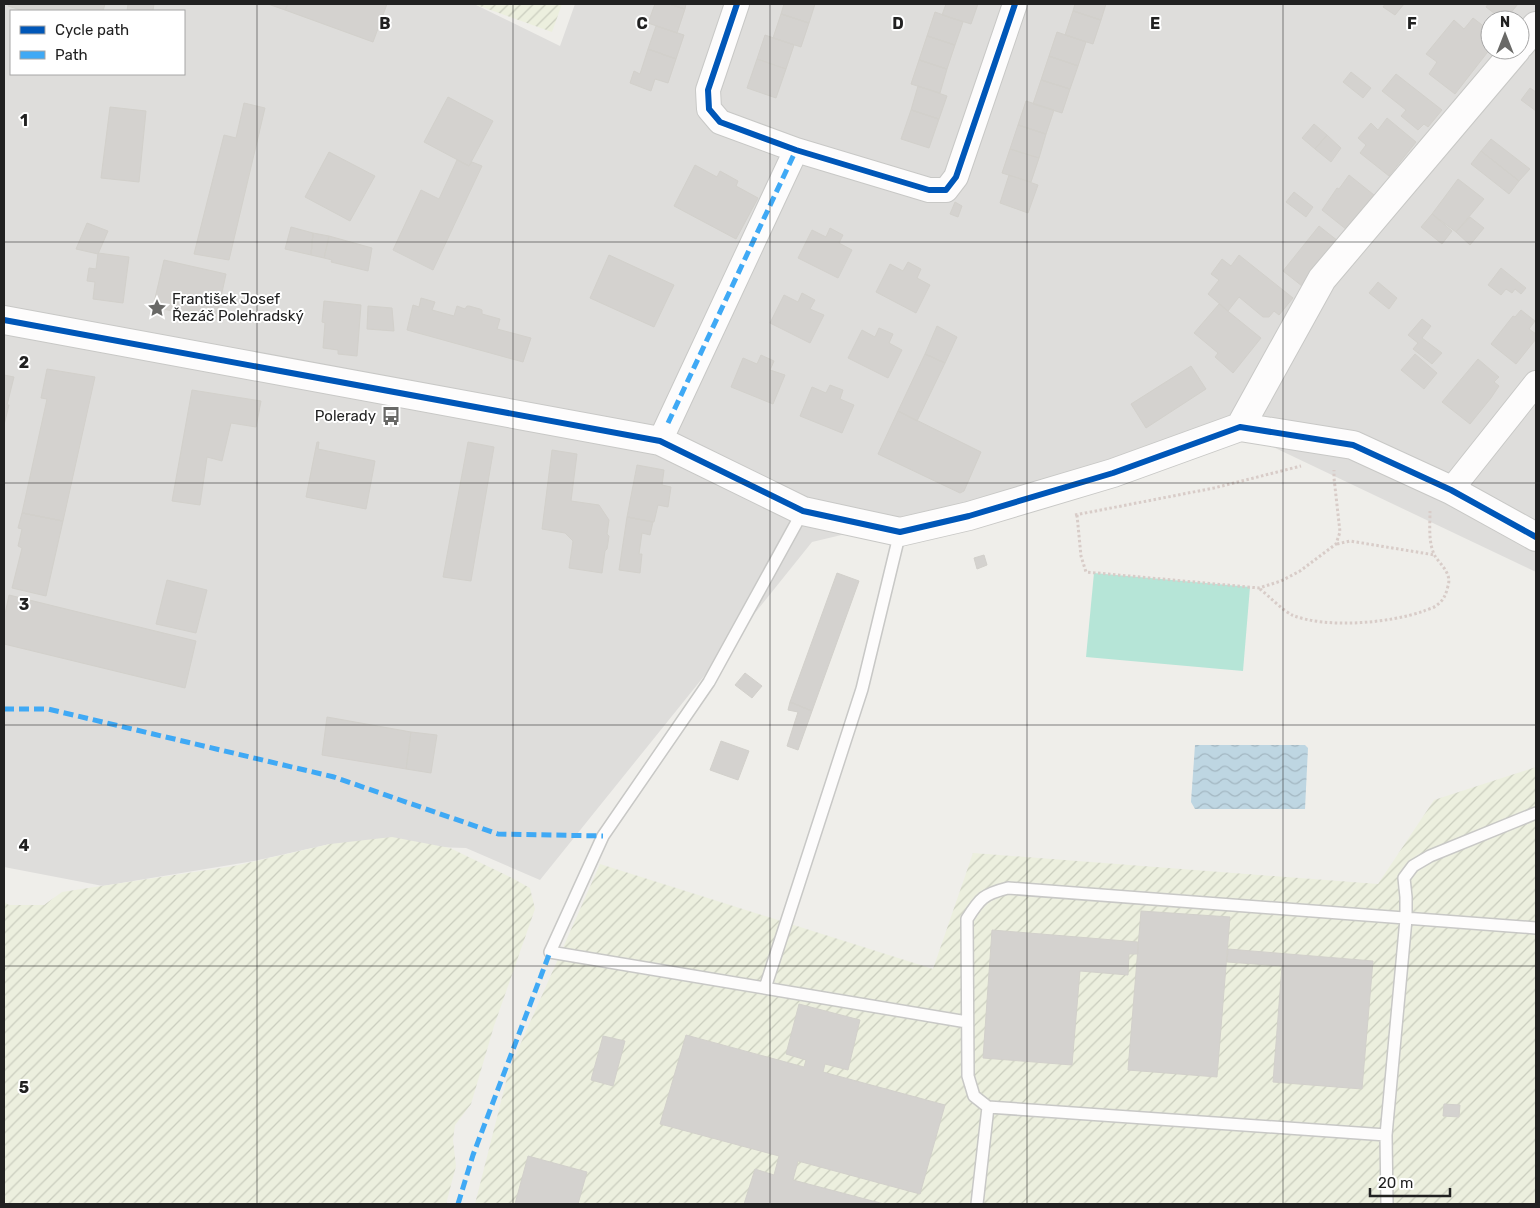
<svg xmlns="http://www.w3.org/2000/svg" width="1540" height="1208" viewBox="0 0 1540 1208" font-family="Rubik,sans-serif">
<defs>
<pattern id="farmland-furrows" width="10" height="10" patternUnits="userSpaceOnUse" patternTransform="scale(1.25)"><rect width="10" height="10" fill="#ecefde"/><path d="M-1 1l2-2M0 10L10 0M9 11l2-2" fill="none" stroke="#cacdbe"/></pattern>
<pattern id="water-waves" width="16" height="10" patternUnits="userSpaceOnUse" patternTransform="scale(1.25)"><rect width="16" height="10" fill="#bed6e2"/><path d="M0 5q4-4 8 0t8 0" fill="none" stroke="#a3b7c2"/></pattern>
</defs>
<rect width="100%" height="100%" fill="#efeeea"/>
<path fill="#dedddb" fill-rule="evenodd" d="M4,4H474L560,46L575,4H1536V572L1252,437L812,542L540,880L466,848L330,844L254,861L103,886L4,867ZM11,11H184V74H11ZM1490,20H1520V50H1490Z"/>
<path fill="url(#farmland-furrows)" d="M474,4H562L552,32Z
M1536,767V1204H475L509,1070L600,864L933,969L973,853L1378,884L1434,800Z
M392,837L450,848L512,878L530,888L535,909L494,1026L471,1104L455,1125L453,1140L456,1166L446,1204H4V902L9,905H44L62,892L234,866L330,844Z"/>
<path fill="#b6e5d7" d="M1094,573L1250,587L1243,671L1086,657Z"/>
<path fill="url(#water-waves)" d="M1195,745H1305L1308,748L1305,809H1195L1191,802Z"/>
<path fill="#d4d2cf" stroke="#d2d0cb" d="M9,4H105L103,11H24L8,6Z
M128,4H154L153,11H127Z
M268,4H288L285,10Z
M288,4H387L373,42L285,10Z
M655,4H669L685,9L677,33L648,23Z
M669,4H686L685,9Z
M784,4H815L809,23L781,14Z
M946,4H978L971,24L942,15Z
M1075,4H1106L1101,20L1073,11Z
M1385,4H1404L1395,15L1383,7Z
M1488,4H1518L1509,15L1503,11L1499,17L1486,7Z
M1073,11L1101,20L1093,44L1065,35Z
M935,12L963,22L955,45L927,36Z
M781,14L809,23L801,47L773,38Z
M1473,18L1490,31V49L1455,94L1429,74L1437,62L1426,54L1454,20L1464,29Z
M656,26L684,35L676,59L648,49Z
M1057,32L1086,42L1078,66L1049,56Z
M765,35L794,45L786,69L757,59Z
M927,36L955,45L947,69L919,60Z
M648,49L676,59L668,83L655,79L651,91L630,83L634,71L640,74Z
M1049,56L1078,66L1070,89L1041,80Z
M757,59L786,69L776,98L747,88Z
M919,60L947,69L940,93L911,84Z
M1351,72L1371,88L1363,98L1343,82Z
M1396,74L1442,110L1428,127L1424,124L1418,130L1401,116L1406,110L1382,91Z
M1041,80L1070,89L1062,113L1033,104Z
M918,86L947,96L939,119L911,110Z
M1530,88L1536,92V111L1521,100Z
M448,97L493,121L469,166L424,142Z
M1026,101L1054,110L1046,134L1018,125Z
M244,103L265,108L229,260L194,254L224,135L236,138Z
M110,107L146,111L139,182L101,178Z
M911,110L939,119L929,148L901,139Z
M1387,118L1416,142L1389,176L1360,153L1366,145L1358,138L1371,123L1378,130Z
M1314,124L1327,135L1315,149L1302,138Z
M1018,125L1046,134L1039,158L1010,149Z
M1327,135L1341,148L1331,162L1315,149Z
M1491,139L1530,169L1519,181L1481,151Z
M1010,149L1039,158L1031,182L1002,173Z
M1481,151L1519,181L1509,194L1471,164Z
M329,152L375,176L350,221L305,197Z
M457,160L469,166L472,162L482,166L433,270L393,250L421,190L439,199Z
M695,165L717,177L720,171L738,181L736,186L758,198L736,239L674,206Z
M1009,175L1038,185L1028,213L1000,203Z
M1349,175L1374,195L1347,230L1322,210L1337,188L1339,189Z
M1458,179L1484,199L1456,232L1432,214Z
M1294,192L1313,207L1306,217L1286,202Z
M955,202L962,206L958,217L950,214Z
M1432,214L1452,231L1442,244L1421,227Z
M1470,217L1484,228L1470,245L1456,232Z
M87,223L108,231L98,254L76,249Z
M1319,226L1338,241L1302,286L1283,271Z
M291,227L313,233L311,255L285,249Z
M830,228L843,235L839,243L852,250L838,278L798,258L812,230L826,237Z
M313,233L329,236L324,258L311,255Z
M329,236L372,248L368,271L331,262L332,260L324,258Z
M98,253L129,257L123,303L93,299L95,282L87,281L89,268L96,269Z
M609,255L674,285L654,327L590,298Z
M1239,255L1293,298L1279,315L1274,311L1269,317H1263L1239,297L1228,311L1208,294L1219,280L1211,274L1222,259L1231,266Z
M164,260L226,274L216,320L153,307Z
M908,262L921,269L917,278L930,285L916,313L876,292L890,264L903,271Z
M1501,268L1526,288L1521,294L1515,289L1512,293L1506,289L1501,295L1488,285Z
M1378,282L1397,298L1389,309L1369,293Z
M802,293L815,300L810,309L824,315L810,343L770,323L784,295L798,302Z
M421,298L435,302L432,310L454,316L457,306L465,309L467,306H469L480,309L482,310V314L500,319L497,329L531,338L523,362L407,330L413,305L419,307Z
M324,301L361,305L357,356L338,354V350L323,348L325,323L322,322Z
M1219,304L1261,338L1233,373L1215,357L1218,353L1194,333Z
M368,306L392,308L394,331L367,329Z
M1521,310L1535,321L1529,329L1536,334V339L1516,364L1491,344L1513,316L1515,317Z
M1422,319L1431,326L1422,338L1442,353L1432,364L1413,349L1418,343L1408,335Z
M937,326L957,337L945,363L925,354Z
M879,328L893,334L889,343L902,350L888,378L848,358L862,330L875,337Z
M925,354L945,363L917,421L898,411Z
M1415,354L1437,373L1424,389L1401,370Z
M761,355L774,361L770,370L785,375L773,404L731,387L743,358L757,364Z
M1478,359L1499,377L1494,382L1499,386L1491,398L1470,424L1442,402Z
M1191,366L1206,389L1146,428L1131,404Z
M47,369L95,377L63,521L22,513L47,399L41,398Z
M4,375L14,377L7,405H9L4,425Z
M830,385L843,390L840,399L854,405L842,433L800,416L812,387L826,393Z
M192,390L261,401L256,427L231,423L222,461L207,457L200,505L172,501Z
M898,411L981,452L964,491L960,493L878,454Z
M317,442H319L318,449L375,461L366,509L306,497Z
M468,442L494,447L471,581L443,577Z
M552,450L577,454L571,501L599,505L609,520L607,534L609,536L607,549L605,551L602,573L569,568L573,541L565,533L542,529Z
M637,465L664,470L662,485L671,487L668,507L658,505L654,522L627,517Z
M22,513L63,521L46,596L12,588L22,548L18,546L22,529L18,528Z
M627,517L653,522L650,535L642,533L639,554H642L640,573L619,570Z
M984,555L987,565L977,569L974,558Z
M837,573L859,581L812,711L790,702Z
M167,580L207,590L196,633L156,624Z
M9,595L196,641L185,688L4,644V619Z
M745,673L762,686L752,698L735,685Z
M790,702L812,711L798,750L787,746L798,712L788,710Z
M327,717L411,732L406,769L322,755Z
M411,732L437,735L431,773L406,769Z
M721,741L749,751L738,780L710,770Z
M1141,911L1230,917L1217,1077L1128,1070Z
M992,930L1138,942V954H1129L1128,975L1080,971L1072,1065L983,1058Z
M1228,949L1373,961L1362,1089L1273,1082L1282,966L1227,962Z
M799,1004L860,1020L848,1070L825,1064L823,1072L945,1105L920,1194L798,1161L793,1180L884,1204H744L755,1169L774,1175L779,1156L660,1124L686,1035L804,1067L806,1060L786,1054Z
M603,1036L625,1041L613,1086L591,1080Z
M1444,1104L1460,1105L1459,1117L1443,1116Z
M528,1156L587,1172L578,1204H515Z"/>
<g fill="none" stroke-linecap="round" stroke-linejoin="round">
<g stroke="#c8c8c6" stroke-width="14">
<path id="service" d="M803,511L709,682L603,836L550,952L967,1022
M765,988L862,689L900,532
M1386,1135L988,1107L974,1096L968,1076L967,919C980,898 984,894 1008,888L1536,928
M977,1204L988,1107
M1387,1204L1386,1135L1406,919V897L1404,878L1413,866L1430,856L1536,813"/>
</g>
<g stroke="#c8c8c6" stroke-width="26">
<path id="minor" d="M737,4L708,90L709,109L720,122L796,150L929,190H946L956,177L1015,4
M660,441L796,150
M1451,490L1536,383"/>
</g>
<g stroke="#c8c8c6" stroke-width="30">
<path id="tertiary" d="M1520,45L1536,26
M4,320L660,441L803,511L900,532L969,516L1113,473L1240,427L1353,445L1451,490L1536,537
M1240,427L1322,279L1516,50"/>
</g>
<path stroke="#d8ccc8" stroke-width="3" stroke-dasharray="2.5 2.5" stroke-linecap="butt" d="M1075,515L1214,488L1301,466
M1077,515L1081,556L1086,572L1259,588L1281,581L1300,571L1336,544L1340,532L1334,478V470
M1337,544L1350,541L1435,555
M1260,589C1269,596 1282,610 1292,615C1326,629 1390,623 1424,611C1428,609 1434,608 1437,605C1444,600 1446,594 1448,586C1452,574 1441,565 1435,556C1428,543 1430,525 1430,511"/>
<use href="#service" stroke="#fdfcfc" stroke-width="11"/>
<use href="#minor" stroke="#fdfcfc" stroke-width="24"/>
<use href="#tertiary" stroke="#fdfcfc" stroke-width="28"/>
<path stroke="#3fa9f5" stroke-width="5" stroke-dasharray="10 5" stroke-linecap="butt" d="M668,423L796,150
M4,709H48L334,777L498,834L603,836
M458,1204L473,1155L550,952"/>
<g stroke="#fff" stroke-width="9">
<path id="cycleway" d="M737,4L708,90L709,109L720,122L796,150L929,190H946L956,177L1015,4
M4,320L660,441L803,511L900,532L969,516L1113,473L1240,427L1353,445L1451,490L1536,537"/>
</g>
<use href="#cycleway" stroke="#0057b8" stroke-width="6"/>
</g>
<path fill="none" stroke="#212121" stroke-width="1" stroke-opacity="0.55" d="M257,4V1204M513,4V1204M770,4V1204M1027,4V1204M1283,4V1204M4,242H1536M4,483H1536M4,725H1536M4,966H1536"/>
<defs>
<g id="sight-bare" transform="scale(1.5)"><path d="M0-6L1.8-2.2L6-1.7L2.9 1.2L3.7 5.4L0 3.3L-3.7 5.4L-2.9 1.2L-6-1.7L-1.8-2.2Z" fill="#696967" stroke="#fff" stroke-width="2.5" paint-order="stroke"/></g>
<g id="bus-bare" transform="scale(1.5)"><path d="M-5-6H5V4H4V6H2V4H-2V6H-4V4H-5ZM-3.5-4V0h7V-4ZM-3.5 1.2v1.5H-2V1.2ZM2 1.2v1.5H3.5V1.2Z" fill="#696967" stroke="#fff" stroke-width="2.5" paint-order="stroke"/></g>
</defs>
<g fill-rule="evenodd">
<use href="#sight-bare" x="157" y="308"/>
<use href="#bus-bare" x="391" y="416"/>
</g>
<g text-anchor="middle" stroke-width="4" stroke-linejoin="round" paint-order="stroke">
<g font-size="15" fill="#212121" stroke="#fff" text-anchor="start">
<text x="172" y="304">František Josef<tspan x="172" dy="17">Řezáč Polehradský</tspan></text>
<text x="376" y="421" text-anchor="end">Polerady</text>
</g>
</g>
<g font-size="16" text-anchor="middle" font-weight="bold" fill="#212121" stroke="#fff" stroke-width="4" stroke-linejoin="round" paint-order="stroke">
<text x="385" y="29">B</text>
<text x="642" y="29">C</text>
<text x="898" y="29">D</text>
<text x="1155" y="29">E</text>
<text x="1412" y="29">F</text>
<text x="24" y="126">1</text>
<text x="24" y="368">2</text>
<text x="24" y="610">3</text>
<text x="24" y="851">4</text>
<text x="24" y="1093">5</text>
</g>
<rect width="1540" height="1208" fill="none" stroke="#212121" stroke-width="10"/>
<rect x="10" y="10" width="175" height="65" fill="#ffffff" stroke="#a6a6a6"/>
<rect x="20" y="26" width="25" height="8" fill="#0057b8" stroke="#a6a6a6"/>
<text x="55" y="35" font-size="15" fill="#212121">Cycle path</text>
<rect x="20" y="51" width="25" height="8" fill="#3fa9f5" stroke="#a6a6a6"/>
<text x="55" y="60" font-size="15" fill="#212121">Path</text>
<g transform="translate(1505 35)"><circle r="24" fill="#ffffff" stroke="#a6a6a6"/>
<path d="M0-4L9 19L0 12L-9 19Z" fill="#696967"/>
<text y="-8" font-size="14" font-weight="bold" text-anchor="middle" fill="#212121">N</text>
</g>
<path d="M1370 1188v8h80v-8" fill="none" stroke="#212121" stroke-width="2.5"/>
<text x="1378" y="1188" font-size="15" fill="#212121" stroke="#ffffff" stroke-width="4" paint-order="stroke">20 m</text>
</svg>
